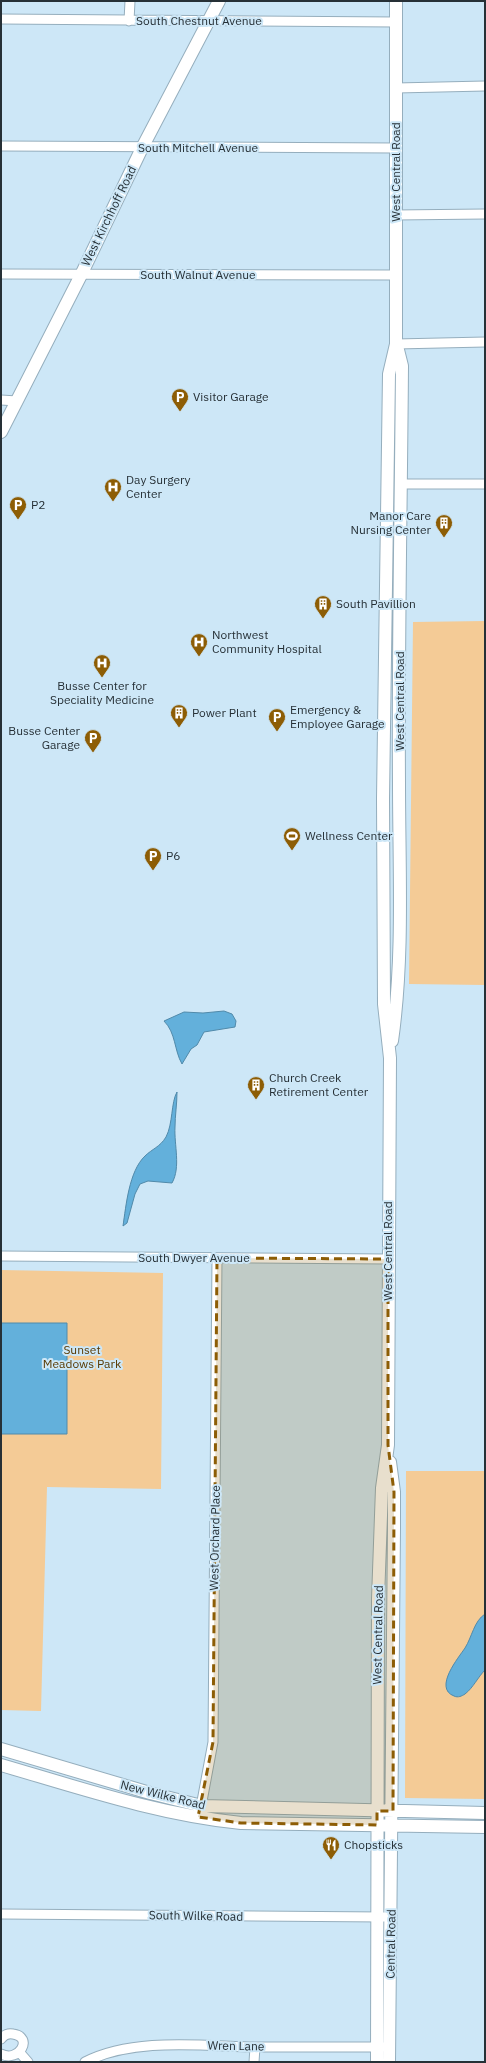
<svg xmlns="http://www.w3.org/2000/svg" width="486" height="2063" viewBox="0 0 486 2063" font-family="'IBM Plex Sans',sans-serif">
<rect width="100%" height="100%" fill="#cde7f7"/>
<path fill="#f4cb96" d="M485,621V985L409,984L413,622Z
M1,1270L163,1273L161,1489L47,1487L41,1711L1,1710Z
M406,1471H485V1799L405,1798Z"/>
<path fill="#63b0db" stroke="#518aaa" d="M224,1011L232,1014L236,1021L235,1027L204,1032L197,1045L191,1049L182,1064C174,1050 176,1033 164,1021L184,1012L203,1013Z
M177,1092C177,1104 175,1116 175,1127C174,1145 181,1167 172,1183L148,1181L140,1184L135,1194L127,1223L123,1226C126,1206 129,1171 145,1156C152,1149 160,1147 166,1137C173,1124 171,1102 177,1092Z
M1,1323H67V1434H1Z
M485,1614V1670C478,1677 473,1688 465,1694C462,1696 458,1698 454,1696C433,1688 459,1657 465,1648C472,1637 474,1621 485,1614Z"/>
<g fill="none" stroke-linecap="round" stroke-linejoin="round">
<g stroke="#95aebd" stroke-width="11">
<path id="street" d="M1,19L396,22
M129,21L130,1
M396,88L485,86
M1,146L395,148
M395,215L485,214
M1,274L396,275
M396,344L485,342
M1,400L17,401
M401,484H485
M1,1256L388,1259
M200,1812L213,1742L217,1258
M1,1914L384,1917
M1,2039C4,2035 8,2033 13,2034C34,2037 19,2063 1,2054
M21,2054L28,2062
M85,2062C134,2037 202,2046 256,2047C298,2047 341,2047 383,2047
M254,2062L255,2047"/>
</g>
<g stroke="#95aebd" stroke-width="14">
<path id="secondary" d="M1,432L81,275L142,148L219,1
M392,1041C404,956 399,869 399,783C398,644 401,505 402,366L397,346
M1,1749L150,1793L202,1806L485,1813
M1,1765C80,1788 160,1815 241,1823L485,1827
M377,2062L378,1599L382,1488L388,1445L390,1058L384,1004L383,799L389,374L396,344V1
M389,2062L394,1528V1492L390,1462"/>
</g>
<use href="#street" stroke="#fff" stroke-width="9"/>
<use href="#secondary" stroke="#fff" stroke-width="12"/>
</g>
<path fill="#8d5d05" fill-opacity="0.2" stroke="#8d5d05" stroke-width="3" stroke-dasharray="8 5" stroke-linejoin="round" d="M217,1258L388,1259V1445L394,1492L393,1811H377V1825L241,1823L198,1817L213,1742Z"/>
<defs>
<g id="parking-pin" transform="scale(0.9)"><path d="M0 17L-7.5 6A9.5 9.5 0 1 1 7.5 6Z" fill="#8d5d05" stroke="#cde7f7"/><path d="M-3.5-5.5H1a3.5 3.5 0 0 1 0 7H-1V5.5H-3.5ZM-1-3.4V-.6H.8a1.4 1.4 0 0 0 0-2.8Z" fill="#fff"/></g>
<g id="hospital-pin" transform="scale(0.9)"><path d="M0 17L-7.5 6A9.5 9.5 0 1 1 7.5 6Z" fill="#8d5d05" stroke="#cde7f7"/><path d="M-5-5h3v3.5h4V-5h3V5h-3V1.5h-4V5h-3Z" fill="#fff"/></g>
<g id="building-pin" transform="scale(0.9)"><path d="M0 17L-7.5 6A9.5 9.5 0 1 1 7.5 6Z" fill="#8d5d05" stroke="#cde7f7"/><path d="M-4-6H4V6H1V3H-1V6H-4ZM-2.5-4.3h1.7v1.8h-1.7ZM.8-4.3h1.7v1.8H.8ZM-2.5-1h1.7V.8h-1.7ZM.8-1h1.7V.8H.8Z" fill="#fff"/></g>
<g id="stadium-pin" transform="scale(0.9)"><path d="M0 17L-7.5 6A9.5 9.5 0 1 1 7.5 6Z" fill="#8d5d05" stroke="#cde7f7"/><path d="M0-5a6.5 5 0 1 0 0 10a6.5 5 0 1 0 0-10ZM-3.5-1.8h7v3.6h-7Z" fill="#fff"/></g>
<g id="restaurant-pin" transform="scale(0.9)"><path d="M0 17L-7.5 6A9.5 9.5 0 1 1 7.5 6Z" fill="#8d5d05" stroke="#cde7f7"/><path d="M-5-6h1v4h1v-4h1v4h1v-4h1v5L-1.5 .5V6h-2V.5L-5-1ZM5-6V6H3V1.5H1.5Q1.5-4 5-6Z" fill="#fff"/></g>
</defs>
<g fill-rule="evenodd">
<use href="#parking-pin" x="180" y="397"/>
<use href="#hospital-pin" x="113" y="487"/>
<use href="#parking-pin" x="18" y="505"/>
<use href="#building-pin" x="444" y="523"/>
<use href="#building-pin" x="323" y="604"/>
<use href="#hospital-pin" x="199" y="642"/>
<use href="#hospital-pin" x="102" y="663"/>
<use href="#building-pin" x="179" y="713"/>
<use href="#parking-pin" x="277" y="717"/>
<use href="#parking-pin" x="93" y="738"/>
<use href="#stadium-pin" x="292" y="836"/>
<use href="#parking-pin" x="153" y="856"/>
<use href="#building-pin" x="256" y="1085"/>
<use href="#restaurant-pin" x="331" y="1845"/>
</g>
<g text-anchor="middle" stroke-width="4" stroke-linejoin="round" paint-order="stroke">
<g font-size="12" fill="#263036" stroke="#cde7f7">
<text x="199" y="25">South Chestnut Avenue</text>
<text x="198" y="152">South Mitchell Avenue</text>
<text transform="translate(396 172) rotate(-90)" y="4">West Central Road</text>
<text transform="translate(109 216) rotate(-64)" y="4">West Kirchhoff Road</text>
<text x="198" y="279">South Walnut Avenue</text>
<text transform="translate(400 701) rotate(-90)" y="4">West Central Road</text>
<text transform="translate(388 1251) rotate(-90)" y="4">West Central Road</text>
<text x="194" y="1262">South Dwyer Avenue</text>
<text transform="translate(215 1538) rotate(-89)" y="4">West Orchard Place</text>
<text transform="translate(378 1635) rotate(-89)" y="4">West Central Road</text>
<text transform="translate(163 1795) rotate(14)" y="4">New Wilke Road</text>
<text transform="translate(196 1916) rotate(1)" y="4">South Wilke Road</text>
<text transform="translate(391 1944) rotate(-89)" y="4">Central Road</text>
<text transform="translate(236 2046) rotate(1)" y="4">Wren Lane</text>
</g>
<g font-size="12" fill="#263036" stroke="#cde7f7" text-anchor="start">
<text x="193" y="401">Visitor Garage</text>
<text x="126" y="484">Day Surgery<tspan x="126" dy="14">Center</tspan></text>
<text x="31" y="509">P2</text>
<text x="431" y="520" text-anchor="end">Manor Care<tspan x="431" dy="14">Nursing Center</tspan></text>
<text x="336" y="608">South Pavillion</text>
<text x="212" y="639">Northwest<tspan x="212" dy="14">Community Hospital</tspan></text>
<text x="102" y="690" text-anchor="middle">Busse Center for<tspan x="102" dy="14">Speciality Medicine</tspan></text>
<text x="290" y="714">Emergency &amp;<tspan x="290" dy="14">Employee Garage</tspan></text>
<text x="192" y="717">Power Plant</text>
<text x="80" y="735" text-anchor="end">Busse Center<tspan x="80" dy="14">Garage</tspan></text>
<text x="305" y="840">Wellness Center</text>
<text x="166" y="860">P6</text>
<text x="269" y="1082">Church Creek<tspan x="269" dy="14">Retirement Center</tspan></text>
<text x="344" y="1849">Chopsticks</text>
</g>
<g font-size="12" fill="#583902" stroke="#cde7f7">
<text x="82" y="1354">Sunset<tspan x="82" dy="14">Meadows Park</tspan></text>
</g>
</g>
<rect width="486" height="2063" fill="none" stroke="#263036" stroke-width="4"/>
</svg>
